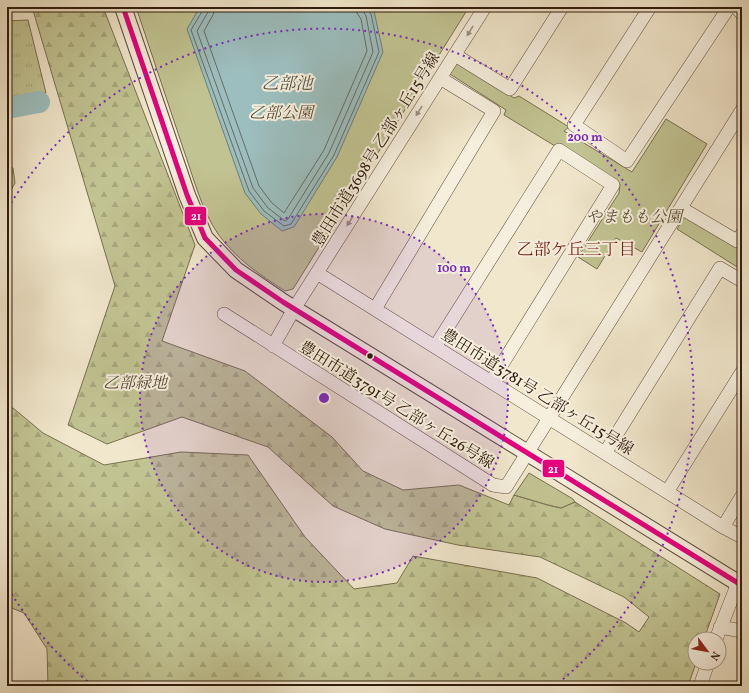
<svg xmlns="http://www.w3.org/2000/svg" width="749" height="693" viewBox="0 0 749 693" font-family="Vollkorn,'Noto Serif JP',serif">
<defs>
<pattern id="grass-tufts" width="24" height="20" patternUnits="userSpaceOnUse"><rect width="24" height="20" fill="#c2c392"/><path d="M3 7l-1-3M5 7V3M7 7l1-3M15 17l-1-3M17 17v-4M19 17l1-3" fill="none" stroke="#a7a77d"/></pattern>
<pattern id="forest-firs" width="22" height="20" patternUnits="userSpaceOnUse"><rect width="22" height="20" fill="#c2c392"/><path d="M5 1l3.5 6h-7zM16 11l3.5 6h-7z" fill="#a7a77d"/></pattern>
<pattern id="cemetery-stones" width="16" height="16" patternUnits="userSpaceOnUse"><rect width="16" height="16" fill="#c2c392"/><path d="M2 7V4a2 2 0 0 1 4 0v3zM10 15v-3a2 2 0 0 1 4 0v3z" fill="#a7a77d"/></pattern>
</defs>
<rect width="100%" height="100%" fill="#f1e7cc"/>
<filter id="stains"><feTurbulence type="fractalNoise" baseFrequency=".005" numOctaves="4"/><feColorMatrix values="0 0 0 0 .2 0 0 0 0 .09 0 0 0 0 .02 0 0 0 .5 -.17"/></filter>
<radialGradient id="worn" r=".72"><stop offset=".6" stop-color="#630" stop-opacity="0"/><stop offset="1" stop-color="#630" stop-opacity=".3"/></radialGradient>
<path fill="url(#grass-tufts)" stroke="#796f50" d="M28,20L46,93L7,97V21Z"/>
<path fill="url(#forest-firs)" stroke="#796f50" d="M32,7H103L195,245L162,341L245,371L332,437L363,471L403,490L459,485L509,505L514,495L548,505L561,508L575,502L720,594L704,639H695V663H696L688,686H48L47,649L24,613L7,606V409L13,408L43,433L104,465L181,452L248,455L305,537L354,589L397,583L413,556L537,578L626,623L639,632L649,617L624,597L540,557L458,545L385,529L333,506L268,447L182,417L107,444L68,425L115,286Z"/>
<path fill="url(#cemetery-stones)" stroke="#796f50" d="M7,165L13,168L15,183L7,197Z"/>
<path fill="#c2c392" stroke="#796f50" d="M136,7H469L293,289L285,291C260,275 236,259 218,234C201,209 193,176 183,148C167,101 152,54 136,7Z
M456,64H461L514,98L519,96L569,127L564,131L632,172L666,119L707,144L642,252L616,238L597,269L578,257L619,193L620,184L559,143L555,146L504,115L506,110L450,74Z
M685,216L738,248L742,246V270L677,229Z
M529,473L573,499L575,502L561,508L548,505L514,495Z"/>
<path fill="#9cbebe" stroke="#717d77" d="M200,7H370L374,11L383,52L337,157L294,227L282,231L261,214L245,193L187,29Z"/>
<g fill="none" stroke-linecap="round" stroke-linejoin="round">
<path stroke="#666c66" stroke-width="1" d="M203,7V10L191,30L249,191L264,211L284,226L291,224L334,155L379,52L371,14L368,10L367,7
M208,7V12L197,31L253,188L268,208L285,221L288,219L329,153L373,52L366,16L363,11L362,7
M215,7L213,15L204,31L259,186L272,203L284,213L324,150L367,51L361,19L357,13L356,7"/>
<path stroke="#9cbebe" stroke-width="22" d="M7,108L39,102"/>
<g stroke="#604e3d" stroke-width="14">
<path id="minor" d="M650,7L574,125L627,161L729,7
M736,7L742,14
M455,55L510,89L562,7
M681,208L737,241L742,234
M317,273L723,527L742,537
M375,309L494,111L440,78
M224,314L493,485L506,487L742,110
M273,346L294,309L485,7
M435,347L559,150L613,185L491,382
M605,453L720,268L742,281
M667,492L742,372
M723,527L742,496
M720,627L742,631
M716,639L738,583
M700,686L708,663"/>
</g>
<g stroke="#604e3d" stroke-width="18">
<path id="tertiary" d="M123,7L187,195L205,238L236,270L283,302L738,583H742"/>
</g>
<use href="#minor" stroke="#f6efde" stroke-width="13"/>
<use href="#tertiary" stroke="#f6efde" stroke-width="16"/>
<g stroke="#f6efde" stroke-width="8">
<path id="bus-1" d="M123,7L187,195L205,238L236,270L283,302L738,583H742"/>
</g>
<use href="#bus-1" stroke="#e5007d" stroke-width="5"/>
</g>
<defs><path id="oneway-solid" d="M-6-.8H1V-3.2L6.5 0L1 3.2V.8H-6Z"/></defs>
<g fill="#9d9080">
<use href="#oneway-solid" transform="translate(470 31) rotate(122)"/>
<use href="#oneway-solid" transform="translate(419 111) rotate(122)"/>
<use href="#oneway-solid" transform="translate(350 221) rotate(122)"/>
</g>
<circle cx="324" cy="398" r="184" fill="#7b2cbf" fill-opacity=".12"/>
<g fill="none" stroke="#7b2cbf" stroke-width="2" stroke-dasharray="2 4">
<circle cx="324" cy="398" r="184"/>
<path d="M92 685A369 369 0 0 1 8 588M8 208A369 369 0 1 1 556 685"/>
</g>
<circle fill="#301b0d" stroke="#f6efde" stroke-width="1.5" cx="370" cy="356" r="3.5"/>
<g text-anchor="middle" stroke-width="4" stroke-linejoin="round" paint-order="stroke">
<g font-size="16" font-style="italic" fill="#5c4d35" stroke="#f6efde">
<text x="281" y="118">乙部公園</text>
<text x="634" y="222">やまもも公園</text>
<text x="135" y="388">乙部緑地</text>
</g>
<g font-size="16" fill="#301b0d" stroke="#f6efde">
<text transform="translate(375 149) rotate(-58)" y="6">豊田市道3698号 乙部ヶ丘15号線</text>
<text transform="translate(538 391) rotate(32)" y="6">豊田市道3781号 乙部ヶ丘15号線</text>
<text transform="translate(397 404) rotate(32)" y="6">豊田市道3791号 乙部ヶ丘26号線</text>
</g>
<g font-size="17" font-style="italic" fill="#56544b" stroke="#f6efde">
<text x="287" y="89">乙部池</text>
</g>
<g font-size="17" fill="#7a1f14" stroke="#f6efde">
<text x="576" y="255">乙部ケ丘三丁目</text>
</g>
</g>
<circle cx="324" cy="398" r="6" fill="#7b2cbf" stroke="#f6efde" stroke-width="2"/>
<g font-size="12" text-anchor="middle" font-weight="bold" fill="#7b2cbf" stroke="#f6efde" stroke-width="4" stroke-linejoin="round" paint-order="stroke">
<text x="585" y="141">200 m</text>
<text x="454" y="272">100 m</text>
</g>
<g stroke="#f6efde" stroke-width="1.5">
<rect x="184" y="206" width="23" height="20" rx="4" fill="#e5007d"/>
<rect x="542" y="459" width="23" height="19" rx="4" fill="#e5007d"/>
</g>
<g font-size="11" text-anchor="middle" font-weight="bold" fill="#fff">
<text x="196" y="220">21</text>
<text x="553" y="473">21</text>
</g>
<rect width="749" height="693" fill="none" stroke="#f1e7cc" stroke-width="24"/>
<rect x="8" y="8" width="733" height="677" fill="none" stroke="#301b0d" stroke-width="2"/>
<rect x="12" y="12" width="725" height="669" fill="none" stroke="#301b0d"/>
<g transform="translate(707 651) rotate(122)"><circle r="19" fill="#f6efde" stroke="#a79a8a"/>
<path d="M0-3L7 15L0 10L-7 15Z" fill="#8f2418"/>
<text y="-6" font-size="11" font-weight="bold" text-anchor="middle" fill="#301b0d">N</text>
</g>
<rect width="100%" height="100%" filter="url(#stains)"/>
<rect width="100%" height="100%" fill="url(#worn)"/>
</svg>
